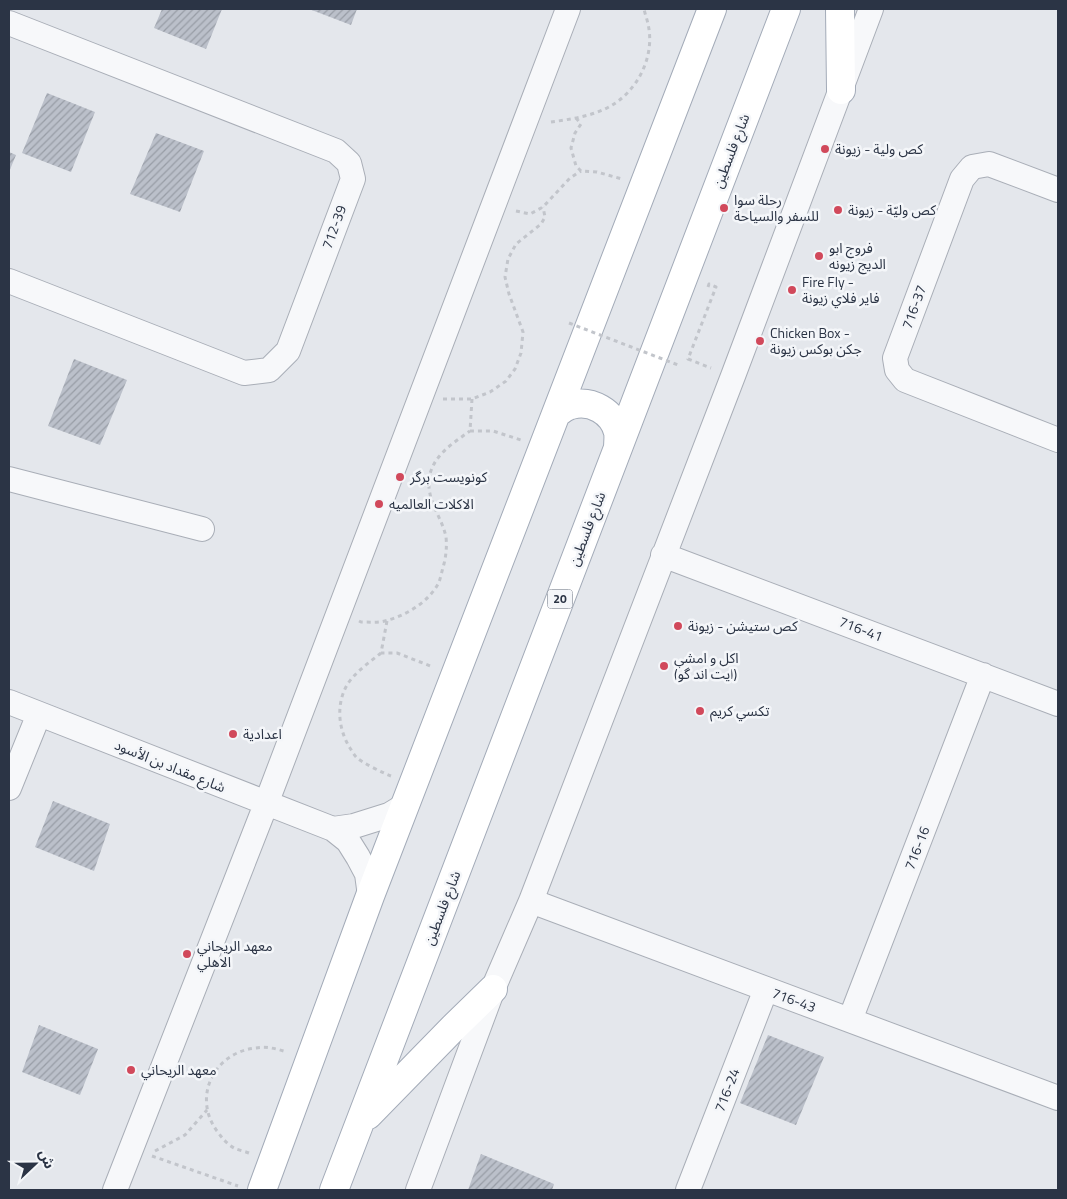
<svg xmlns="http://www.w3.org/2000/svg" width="1067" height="1199" viewBox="0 0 1067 1199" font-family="'Titillium Web','Noto Sans Arabic',sans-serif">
<defs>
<pattern id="building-hatch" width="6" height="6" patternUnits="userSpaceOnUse" patternTransform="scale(1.25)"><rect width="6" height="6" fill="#bbc0ca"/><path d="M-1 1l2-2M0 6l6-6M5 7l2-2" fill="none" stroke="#989da6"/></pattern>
</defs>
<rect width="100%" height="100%" fill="#e4e7ec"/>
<path fill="url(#building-hatch)" d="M162,9H222L206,49L154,28Z
M309,9H357L351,25Z
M47,93L95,112L71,172L22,153Z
M156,133L204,151L180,212L130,194Z
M9,152L16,155L9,172Z
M74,359L127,380L100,445L48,426Z
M53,801L110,824L94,871L35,847Z
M39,1025L98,1049L80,1095L22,1072Z
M768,1035L824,1057L796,1125L740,1103Z
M481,1154L554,1184L552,1190H468Z"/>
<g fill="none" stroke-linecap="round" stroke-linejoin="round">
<g stroke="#a9aeb7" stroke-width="26">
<path id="minor" d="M9,23L336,151L349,163L353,179L288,351L269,370L244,373L9,281
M1058,190L989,164L972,167L962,179L895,358L897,370L905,380L1058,440
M9,479L202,529
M663,555L1058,704
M9,702L333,829L348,841L358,857L367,874L370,896
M9,788L39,714
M333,829L354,826L389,815L407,804
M531,901L1058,1098
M850,1020L983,675
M115,1190L266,804L568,9
M418,1190L493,989L531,901L733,376L871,9
M688,1190L766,989"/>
</g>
<g stroke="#a3abb8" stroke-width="30">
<path id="major" d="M840,9L841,90
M557,413C561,410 566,406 571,405C591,399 613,412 618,432C619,437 618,443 618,448
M368,1115L454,1027L493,989
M262,1190L370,896L712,9
M334,1190L786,9"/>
</g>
<path stroke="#c2c5cb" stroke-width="3" stroke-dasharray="4 4" stroke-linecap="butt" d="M576,118L581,124L575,133L571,148L576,166L581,171L597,172L622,179
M551,122C572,119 595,116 614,104C640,87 655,54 648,24C647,19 645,14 644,9
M516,211L530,214L543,207L570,178L581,171
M708,287L709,284L716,287L688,359L711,368
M443,399H472L490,392L506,381L515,369L521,353L523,332L509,294L505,277L508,259L516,244L541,224L545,217L543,207
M472,399L470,431H493L521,440
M359,621L361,622C370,622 380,623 388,620C407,615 430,601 439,582C441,577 442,570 444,564C446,555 447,547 446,537C442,517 427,502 429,479C432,456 453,443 470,431
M387,621L381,653H397L433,667
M381,653C370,662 355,672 347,685C336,704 338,729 350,748C352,751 354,755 357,758C363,763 383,773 391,776
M155,1151L185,1135L207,1110
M249,1153C244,1151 238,1150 234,1148C227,1144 222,1138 217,1131C192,1097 214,1052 256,1048C267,1046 277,1049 287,1052
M152,1156L238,1186"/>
<use href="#minor" stroke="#f7f8fa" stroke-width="24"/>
<use href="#major" stroke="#fff" stroke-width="28"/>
<path stroke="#c2c5cb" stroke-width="3" stroke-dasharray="4 4" stroke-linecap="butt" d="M569,323L678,365"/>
</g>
<g fill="#d1495b" stroke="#f4f6f9" stroke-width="2">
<circle cx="825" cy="149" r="5"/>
<circle cx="724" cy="208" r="5"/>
<circle cx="838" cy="210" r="5"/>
<circle cx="819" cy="256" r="5"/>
<circle cx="792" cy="290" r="5"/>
<circle cx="760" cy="341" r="5"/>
<circle cx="400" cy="477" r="5"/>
<circle cx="379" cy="504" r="5"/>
<circle cx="678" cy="626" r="5"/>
<circle cx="664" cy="666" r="5"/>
<circle cx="700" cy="711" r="5"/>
<circle cx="233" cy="734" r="5"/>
<circle cx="187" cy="954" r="5"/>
<circle cx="131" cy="1070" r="5"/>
</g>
<g text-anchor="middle" stroke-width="5" stroke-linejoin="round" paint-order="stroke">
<rect fill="#f4f6f9" stroke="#676e7b" stroke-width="1" x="547.5" y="589.5" width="25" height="19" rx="4"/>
<g font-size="12" font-weight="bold" fill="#2b3445">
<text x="560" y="603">20</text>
</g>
<g font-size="14" fill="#2b3445" stroke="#f4f6f9" text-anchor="start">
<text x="835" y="154">كص ولية - زيونة</text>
<text x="734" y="205">رحلة سوا<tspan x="734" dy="16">للسفر والسياحة</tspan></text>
<text x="848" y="215">كص وليّة - زيونة</text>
<text x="829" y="253">فروج ابو<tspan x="829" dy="16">الديج زيونه</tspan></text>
<text x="802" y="287">Fire Fly -<tspan x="802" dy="16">فاير فلاي زيونة</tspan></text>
<text x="770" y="338">Chicken Box -<tspan x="770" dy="16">جكن بوكس زيونة</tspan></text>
<text x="410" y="482">كونويست برگر</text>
<text x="389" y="509">الاكلات العالميه</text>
<text x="688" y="631">كص ستيشن - زيونة</text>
<text x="674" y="663">اكل و امشي<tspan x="674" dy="16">(ايت اند گو)</tspan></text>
<text x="710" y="716">تكسي كريم</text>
<text x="243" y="739">اعدادية</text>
<text x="197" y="951">معهد الريحاني<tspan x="197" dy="16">الاهلي</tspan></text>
<text x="141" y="1075">معهد الريحاني</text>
</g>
<g font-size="14" fill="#2b3445" stroke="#f4f6f9">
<text transform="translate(731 151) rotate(-69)" y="5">شارع فلسطين</text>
<text transform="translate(334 227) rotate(-70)" y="5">712-39</text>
<text transform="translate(914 307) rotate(-70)" y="5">716-37</text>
<text transform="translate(587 529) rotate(-69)" y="5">شارع فلسطين</text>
<text transform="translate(861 629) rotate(21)" y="5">716-41</text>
<text transform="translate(170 766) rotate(22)" y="5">شارع مقداد بن الأسود</text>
<text transform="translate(917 848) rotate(-69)" y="5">716-16</text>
<text transform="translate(442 908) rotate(-69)" y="5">شارع فلسطين</text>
<text transform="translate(794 1000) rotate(20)" y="5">716-43</text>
<text transform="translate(727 1090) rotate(-69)" y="5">716-24</text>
</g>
</g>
<rect width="1067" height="1199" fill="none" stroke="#2b3445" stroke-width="20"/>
<g transform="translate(35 1164) rotate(68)" stroke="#f4f6f9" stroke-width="4" paint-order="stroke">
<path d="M0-4L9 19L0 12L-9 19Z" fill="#2b3445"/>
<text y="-8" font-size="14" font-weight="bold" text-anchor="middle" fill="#2b3445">ش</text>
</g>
</svg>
